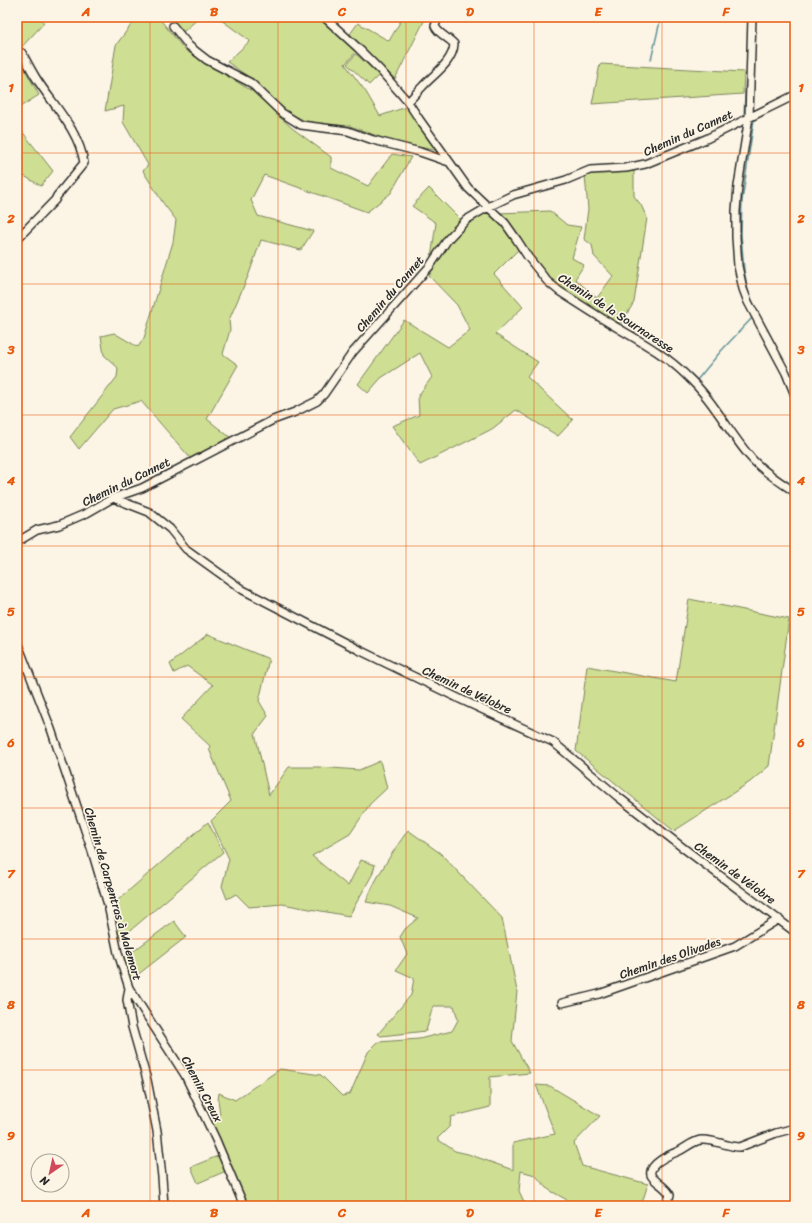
<svg xmlns="http://www.w3.org/2000/svg" width="812" height="1223" viewBox="0 0 812 1223" font-family="Sriracha,sans-serif">
<rect width="100%" height="100%" fill="#fcf5e5"/>
<filter id="ink" filterUnits="userSpaceOnUse"><feTurbulence type="fractalNoise" baseFrequency=".025" numOctaves="2"/><feDisplacementMap in="SourceGraphic" scale="8" xChannelSelector="R" yChannelSelector="G"/><feConvolveMatrix kernelMatrix="1 2 1 2 8 2 1 2 1" color-interpolation-filters="sRGB"/></filter>
<g filter="url(#ink)">
<path fill="#cede92" stroke="#7c845e" d="M17,17H40L44,23L17,52Z
M137,17H158L185,50L252,91L292,128L331,157V168L368,186L392,154L411,157L391,193L367,212L264,175L251,200L258,216L313,231L301,250L261,240L249,274L229,320L230,330L223,354L238,365L207,419L231,438L191,459L141,401L113,409L79,449L70,437L117,377L118,368L104,355L101,336L114,333L138,347L144,338L173,242L176,220L163,203L143,171L148,165L123,122L124,106L105,111L116,45Z
M170,17H200L183,32Z
M217,17H318L357,51L345,64L366,92L380,116L409,106L439,151L394,142L350,126L309,123L288,112L246,75L227,62L250,41Z
M403,17H426L395,79L350,34L358,23L389,41Z
M356,54L379,75L369,85L347,64Z
M17,55L39,95L17,109Z
M600,64L744,72L743,94L592,104Z
M17,125L53,171L41,186L24,176L17,178Z
M634,171V196L641,205L647,218L634,302L622,323L610,320L562,290L536,264L498,213L550,211L567,225L581,227L572,258L584,265L575,279L597,298L613,276L594,256L592,245L584,239L588,209L585,176L591,172Z
M429,188L461,220L431,258L436,223L412,206Z
M482,213L493,214L513,236L519,249L494,274L523,307L495,334L538,362L527,377L573,420L558,436L516,410L492,429L420,465L392,426L419,415L418,396L432,377L420,353L381,378L368,393L358,384L404,320L448,347L470,330L457,305L429,276L450,241L465,226Z
M689,599L789,619L769,766L750,782L674,831L576,751L587,666L676,682Z
M208,634L269,659L259,701L268,716L255,733L269,795L289,767H318L359,770L380,761L387,788L370,804L350,834L312,856L348,886L361,860L375,865L372,875L349,916L282,904L249,907L236,894L227,899L222,886L229,859L211,821L231,801L209,749L210,746L181,719L213,685L187,666L174,673L170,664Z
M208,822L223,852L119,940L111,906Z
M408,830L440,853L502,918L517,991L512,1041L530,1073L490,1077V1107L451,1117L450,1126L437,1139L455,1151L468,1154L513,1170V1143L555,1134L536,1085L550,1086L600,1116L574,1143L582,1166L648,1184L641,1206H589L569,1201L549,1190L535,1175L521,1171L519,1191L526,1206H246L210,1120L220,1114L218,1100L219,1093L235,1100L280,1069L321,1075L342,1096L350,1094L368,1052L378,1042L419,1039L452,1031L458,1020L454,1006H433L426,1031L381,1036L378,1034L411,995L414,978L396,970L407,954L400,937L405,929L418,918L390,906L366,902C376,876 392,853 408,830Z
M174,921L186,937L131,980L124,958Z
M220,1155L226,1171L198,1183L191,1167Z"/>
<g fill="none" stroke-linecap="round" stroke-linejoin="round">
<path stroke="#639399" stroke-width="1.5" d="M651,60L661,17
M744,116L746,74
M754,120L742,201L741,234L744,270L748,291L758,313
M741,147L743,126
M733,223L735,269L738,280
M697,380L721,351L752,318L745,303"/>
<g stroke="#2b2b2b" stroke-width="10">
<path id="street" d="M324,17L358,48L380,70L408,102L419,119L468,188L505,223L517,240L528,257L547,281L559,291C576,302 593,313 611,324C638,340 665,354 688,377C714,401 729,433 752,459C764,472 780,482 795,492
M752,17L749,117L738,186L736,211V237L738,266L743,289L748,302L786,373L795,395
M173,26L189,46L207,60L251,83L282,113L301,125L348,131L373,140L420,152L449,162
M408,102C413,97 418,91 423,86C434,74 453,62 454,44C448,37 438,34 435,26L438,17
M17,239L55,200L57,196L84,163C79,130 53,105 36,78C31,70 27,62 22,53
M113,498L149,512L170,529L186,549L243,590L359,650L462,700L553,742L617,796L682,847L795,932
M17,542L37,530L59,525L87,513L113,498L142,488L273,420L295,412L317,401L324,394L353,352L430,266L448,239L466,220L488,207L513,195L566,180L590,170L626,168L645,164L706,139L795,95
M17,642L51,729L92,851L108,905L118,953L129,988L127,1000L132,1027L147,1080L157,1131L162,1177L164,1206
M129,988L185,1075L216,1140L244,1206
M562,1003L599,994L735,946L779,919
M666,1206L670,1195C666,1186 654,1182 651,1175C648,1163 672,1154 679,1151C687,1147 693,1141 701,1140C715,1139 727,1147 740,1147L776,1133L795,1128"/>
</g>
<use href="#street" stroke="#fcf5e5" stroke-width="7"/>
</g>
</g>
<path fill="none" stroke="#e8590c" stroke-width="1" stroke-opacity="0.55" d="M150,17V1206M278,17V1206M406,17V1206M534,17V1206M662,17V1206M17,153H795M17,284H795M17,415H795M17,546H795M17,677H795M17,808H795M17,939H795M17,1070H795"/>
<g text-anchor="middle" stroke-width="3.5" stroke-linejoin="round" paint-order="stroke">
<g font-size="12" fill="#2b2b2b" stroke="#fcf5e5">
<text transform="translate(688 133) rotate(-24)" y="4">Chemin du Cannet</text>
<text transform="translate(390 294) rotate(-49)" y="4">Chemin du Cannet</text>
<text transform="translate(616 313) rotate(33)" y="4">Chemin de la Sournaresse</text>
<text transform="translate(126 482) rotate(-26)" y="4">Chemin du Cannet</text>
<text transform="translate(467 690) rotate(25)" y="4">Chemin de Vélobre</text>
<text transform="translate(735 873) rotate(36)" y="4">Chemin de Vélobre</text>
<text transform="translate(113 894) rotate(74)" y="4">Chemin de Carpentras à Malemort</text>
<text transform="translate(670 958) rotate(-19)" y="4">Chemin des Olivades</text>
<text transform="translate(202 1089) rotate(62)" y="4">Chemin Creux</text>
</g>
</g>
<rect width="812" height="1223" fill="none" stroke="#fcf5e5" stroke-width="44"/>
<g transform="translate(50 1173) rotate(214)"><circle r="19" fill="#fcf5e5" stroke="#a8a49b"/>
<path d="M0-3L7 15L0 10L-7 15Z" fill="#d1495b"/>
<text y="-6" font-size="11" font-weight="bold" text-anchor="middle" fill="#2b2b2b">N</text>
</g>
<rect x="22" y="22" width="768" height="1179" fill="none" stroke="#e8590c" stroke-width="1.5"/>
<g font-size="13" text-anchor="middle" font-weight="bold" fill="#e8590c">
<text x="86" y="16">A</text>
<text x="214" y="16">B</text>
<text x="342" y="16">C</text>
<text x="470" y="16">D</text>
<text x="598" y="16">E</text>
<text x="726" y="16">F</text>
<text x="11" y="92">1</text>
<text x="801" y="92">1</text>
<text x="11" y="223">2</text>
<text x="801" y="223">2</text>
<text x="11" y="354">3</text>
<text x="801" y="354">3</text>
<text x="11" y="485">4</text>
<text x="801" y="485">4</text>
<text x="11" y="616">5</text>
<text x="801" y="616">5</text>
<text x="11" y="747">6</text>
<text x="801" y="747">6</text>
<text x="11" y="878">7</text>
<text x="801" y="878">7</text>
<text x="11" y="1009">8</text>
<text x="801" y="1009">8</text>
<text x="11" y="1140">9</text>
<text x="801" y="1140">9</text>
<text x="86" y="1217">A</text>
<text x="214" y="1217">B</text>
<text x="342" y="1217">C</text>
<text x="470" y="1217">D</text>
<text x="598" y="1217">E</text>
<text x="726" y="1217">F</text>
</g>
</svg>
